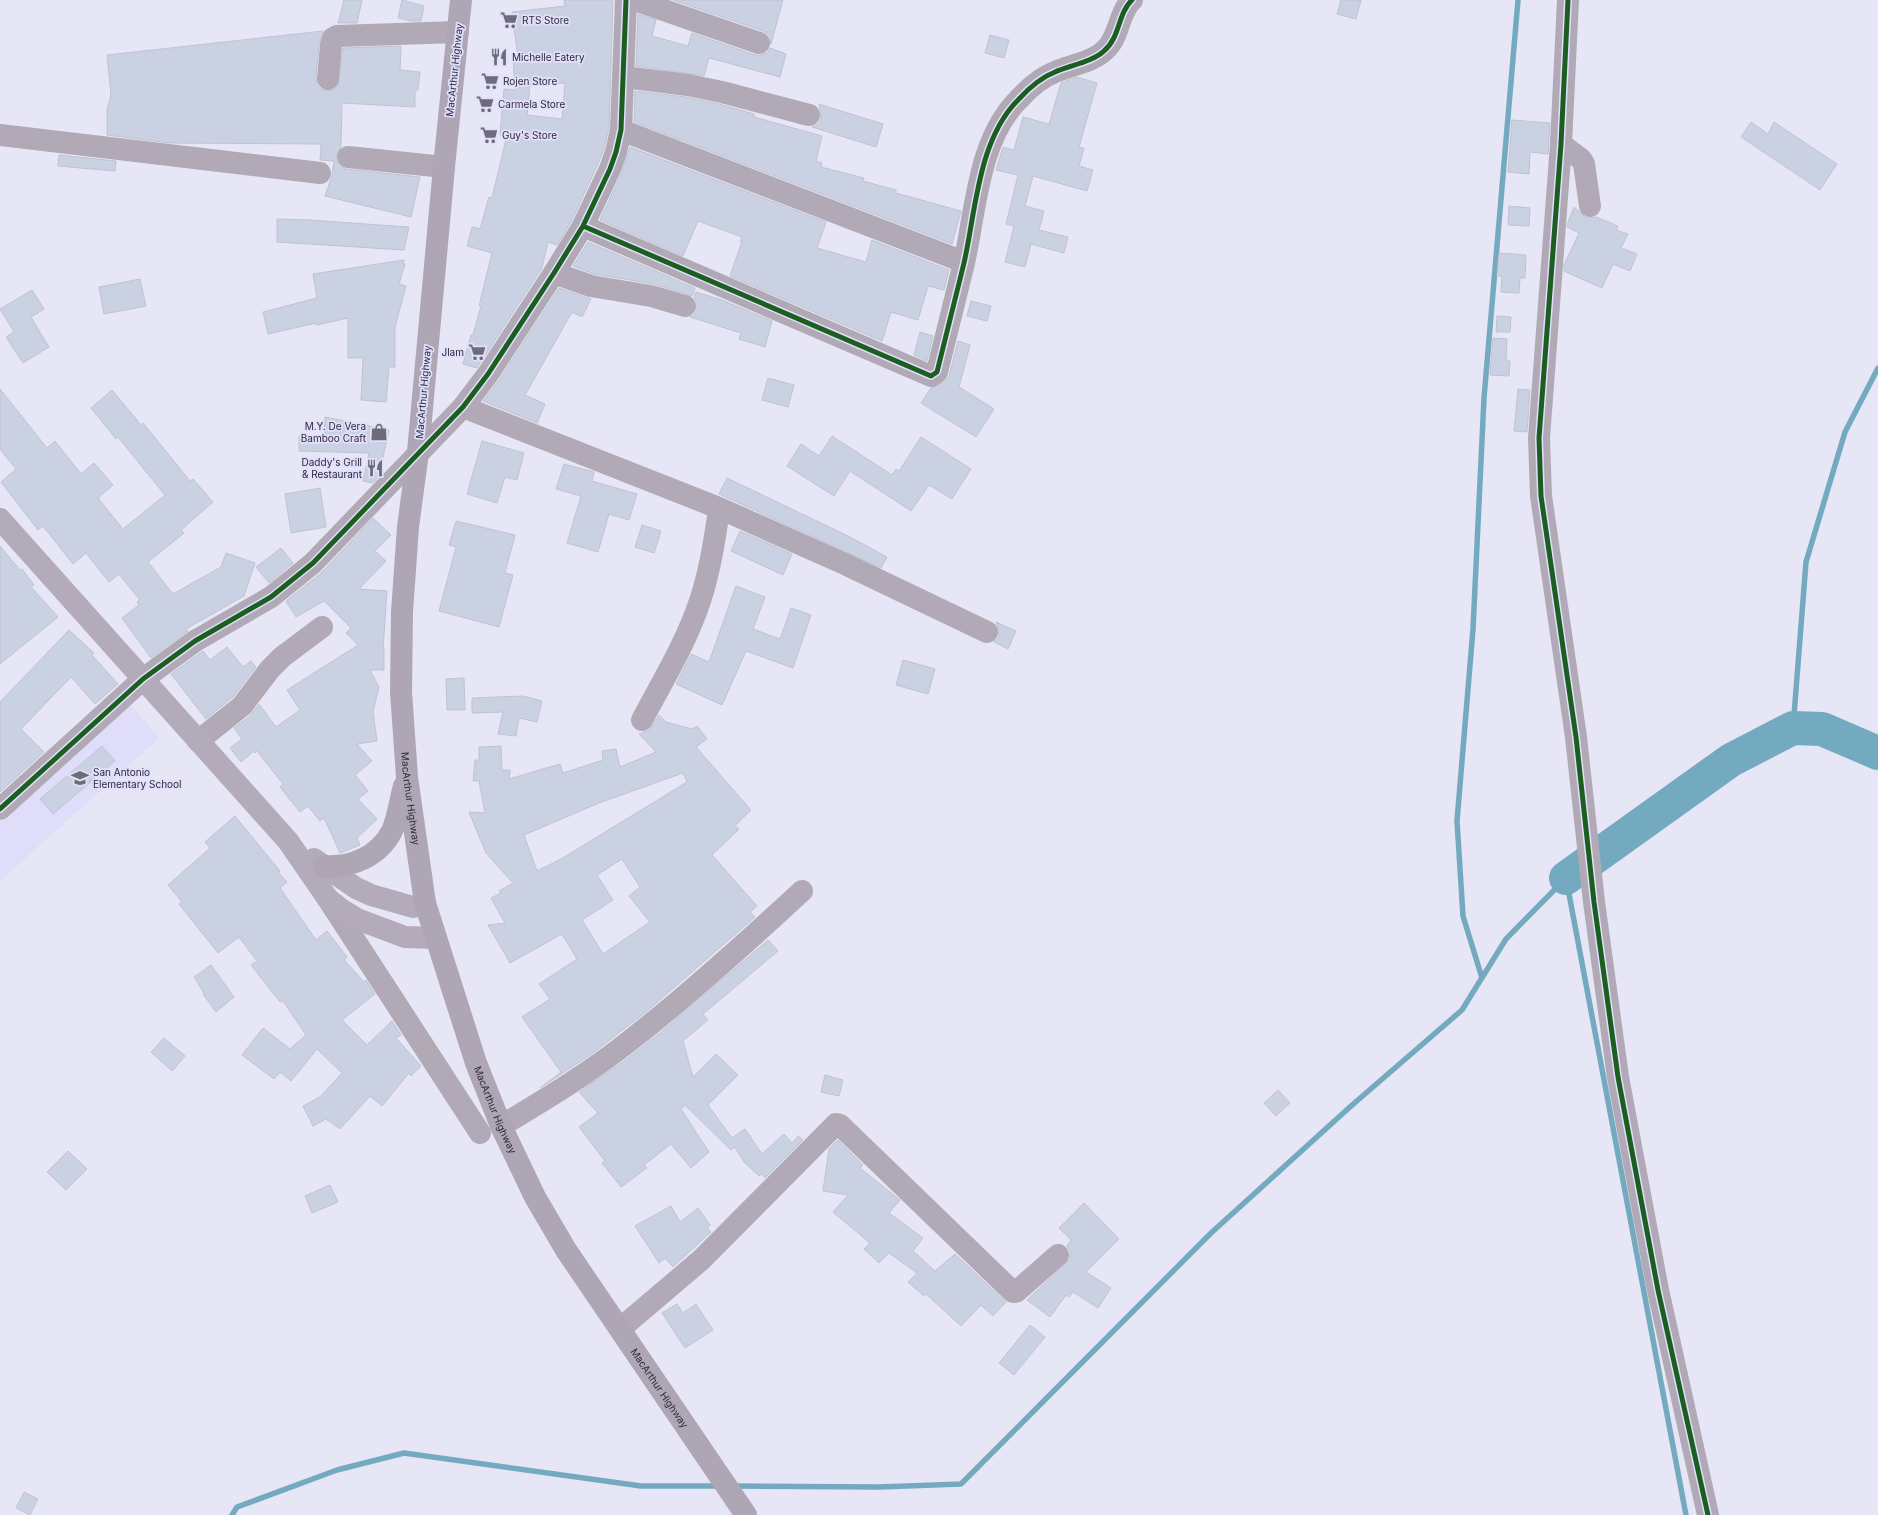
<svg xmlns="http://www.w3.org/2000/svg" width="1878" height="1515" viewBox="0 0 1878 1515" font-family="Inter,sans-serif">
<rect width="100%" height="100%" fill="#e7e6f6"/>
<path fill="#dfddf9" d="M130,704L159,738L0,881V819Z"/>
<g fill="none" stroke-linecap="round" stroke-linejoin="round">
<path stroke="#74aabf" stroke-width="5.5" d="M1793,728L1806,562L1845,432L1878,368
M1566,878L1686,1515
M1482,978L1463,916L1457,821L1473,629L1484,398L1518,0
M733,1486L879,1487L961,1484L1211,1233L1351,1106L1462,1010L1506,939L1566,878
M232,1515L237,1507L337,1470L404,1453L641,1486H720"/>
<path stroke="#74aabf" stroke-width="34" d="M1566,878L1731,760L1793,728L1822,729L1878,753"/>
</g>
<path fill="#cad1e2" stroke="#c0c3cf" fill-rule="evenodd" d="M344,0H362L357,23H338Z
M402,0L424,6L421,21H411L398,18Z
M564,0H613L609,128L604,149L598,164L572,220L557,245L548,242L542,268L477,368L463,364L471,335H473L481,306H479L492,253L467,246L472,227L480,229L489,197L492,198L507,135H500L504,89L515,90L513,57H518L512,12L565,6ZM565,83L562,119L527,115L530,85Z
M673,0H783L771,44L769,35L763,31Z
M1341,0H1361L1356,19L1337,14Z
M638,14L656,20L652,36L688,46L692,33L755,55H762L767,53L770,48L786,54L780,77L709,58L704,76L636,66Z
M323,31L319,44L316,78L317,85L321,89L327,91L333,90L338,86L343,48L401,46L400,70L420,72L418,90H415V107L342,103L341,147L336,156L337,162L341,167L346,169L420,177L411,217L325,196L332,175L334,161L320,160L321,144L170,143L107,135V110L111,95L107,55Z
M990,35L1009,40L1004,58L985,53Z
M1077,77L1097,83L1079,147L1084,148L1079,166L1093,170L1087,191L1033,176L1025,206L1044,211L1039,230L1068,237L1064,253L1031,244L1025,267L1005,262L1014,226L1006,224L1018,175L996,170L1003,147L1014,150L1023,117L1049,124L1061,83Z
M635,91L686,97L719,104L754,114V117L822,136L816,161L822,163L821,167L864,178L863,181L896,190V193L961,211L952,244L634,122Z
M819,104L883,124L876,147L812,127L818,124L821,119Z
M1512,120L1550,123L1548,154L1530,152L1529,174L1508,172Z
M1751,122L1768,134L1774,122L1837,164L1820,190L1741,137Z
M630,147L826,222L817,248L866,262L872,240L949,270L944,290L928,286L918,320L891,312L882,341L730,276L742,241H740L742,237L698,221L683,256L600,220L621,174Z
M59,155L116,161L115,171L58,166Z
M1509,206L1530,208L1529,226L1508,225Z
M1574,207L1585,217L1591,218L1596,217L1618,226L1616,230L1628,234L1621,248L1637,254L1630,271L1613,264L1602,288L1564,271V265L1579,233L1567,227L1568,222Z
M277,219L309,220L409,227L404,250L277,242Z
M588,242L695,288L692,296L654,284L594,274L573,266Z
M1499,253L1526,255L1525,278H1520L1519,293L1501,292L1502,276H1497Z
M404,260L403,264H405L399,284L406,286L395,327V367H389L386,402L361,400L363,358H348V318L317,325L316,323L268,334L263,312L317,298L313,274Z
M140,279L146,306L104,314L99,287Z
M559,288L591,299L582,317L572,312L525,395L545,404L537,423L483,401L498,381Z
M32,290L44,309L31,317L49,347L23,363L6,337L14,332L0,309Z
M696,292L722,300L772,321L765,347L739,339L741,333L690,317L694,315L697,309V303L694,297Z
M971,301L991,306L987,321L967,316Z
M1497,316L1511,317L1510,332H1496Z
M920,332L933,336L927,361L914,355Z
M1493,338L1507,339L1506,361H1510L1509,376L1490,375Z
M958,341L970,345L959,387L994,409L976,437L921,403L931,388L944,382L949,376Z
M768,378L794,385L788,407L762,400Z
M0,389L47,448L55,441L81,474L94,463L113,485L98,498L123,529L165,495L118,437L116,439L91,408L112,390L141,425L143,423L190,481L193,479L213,502L181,530L184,533L148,562L173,594L221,567L226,553L255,563L244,596L186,629L188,631L151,658L122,618L139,605L137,602L140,600L119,574L109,582L86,553L73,564L43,526L38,530L1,482L16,469L0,449Z
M1518,389L1530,390L1527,432L1514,431Z
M325,417L389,430L379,476L373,483L363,481L369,453L299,451V436H324Z
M832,436L892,475L896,469L899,471L921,437L971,469L952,499L929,485L911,511L850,471L834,496L787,466L801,444L819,456Z
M482,441L524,453L517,480L505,477L497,503L467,494Z
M564,464L594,472L592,481L637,494L629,520L609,514L598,552L567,543L581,496L556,489Z
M727,478L848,536L887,557L881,568L719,494Z
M320,488L326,527L291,533L285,494Z
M373,518L391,535L375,551L386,561L359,589L387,591L383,649H384V670H370L379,687L373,712L377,741L357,744L372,761L355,775L368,791L358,799L377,819L357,838L360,845L340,853L324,818L320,821L308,806L300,812L280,787L283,784L257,751L255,753L254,751L241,762L230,748L242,739L234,728L250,716L259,704L276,727L300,710L287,690L358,645L346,633L351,628L324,601L296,617L286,601L322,572Z
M456,521L515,535L505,573L513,575L499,627L439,611L456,547L449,545Z
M642,525L661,531L654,553L635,547Z
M740,531L792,554L783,575L731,551Z
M0,546L20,570L22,569L34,585L31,587L58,617L0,664Z
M281,548L293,563L269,583L256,567Z
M736,586L765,597L753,629L780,639L791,608L811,615L793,668L746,651L722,705L676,684L691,654L709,662Z
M996,622L1016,631L1008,649L994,642L998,638L999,631Z
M69,630L94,653L92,655L118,684L95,704L71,677L21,729L44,752L0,792V702Z
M227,647L243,667L251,661L256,667L233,697L206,719L171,674L203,651L210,660Z
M903,660L935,669L928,694L896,685Z
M464,678L465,710H447L446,679Z
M523,696L542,701L537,722L519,718L516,736L498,734L503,712L472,713V698Z
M659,715L666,722L692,729L697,726L707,739L696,747L751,810L735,826L739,829L712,855L757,906L750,912L755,917L646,1012L593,1053L540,1088L561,1072L522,1017L550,999L539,984L577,959L562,934L510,963L488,925L505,923L491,898L501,893L499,891L513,883L486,853L469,812L485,813L479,781H473L475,760H479V747L501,746L502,770H510L509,779L560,764L563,773L603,760L602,751L616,749L620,767L656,752L639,734L649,730ZM683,773L687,782L561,859L537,871L524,835L599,803ZM622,859L640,887L629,896L650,922L603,954L582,920L613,900L597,875Z
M102,746L115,761L53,814L40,799Z
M235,816L280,871L278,872L287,882L280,888L316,940L327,931L347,957L344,960L364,982L366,980L375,994L342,1020L367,1045L392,1021L401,1035L396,1038L421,1066L411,1076L409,1073L382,1106L370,1096L340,1129L326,1119L313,1126L303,1106L320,1097L342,1073L317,1049L291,1081L280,1072L274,1079L242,1055L263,1028L290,1049L306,1035L283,1001L280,1002L251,965L257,961L239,937L218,953L179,904L182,902L168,885L210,848L205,842Z
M768,940L778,951L703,1014L708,1020L683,1041L693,1077L716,1054L738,1075L708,1105L732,1138L745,1129L762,1154L784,1134L792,1143L798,1136L803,1140L765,1178L761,1174L759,1176L744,1162L735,1147L731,1150L685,1105L681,1109L709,1152L691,1168L671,1144L644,1165L647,1168L621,1187L602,1163L605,1161L579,1127L598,1113L579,1092L624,1061L662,1031Z
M211,965L234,997L216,1012L203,994L204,993L194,977Z
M164,1038L185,1056L172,1071L151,1052Z
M825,1075L843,1080L839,1096L821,1092Z
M1278,1090L1290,1103L1276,1116L1264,1103Z
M838,1140L863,1165L860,1168L900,1200L889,1213L923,1238L913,1251L935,1271L955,1254L1006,1302L993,1316L981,1305L961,1326L926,1294L924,1296L908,1282L917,1273L889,1253L879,1263L864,1249L870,1243L833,1212L848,1195L823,1191L829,1149Z
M68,1151L87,1169L66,1190L47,1172Z
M330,1185L338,1202L312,1213L305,1196Z
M1084,1203L1119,1239L1086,1272L1111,1288L1098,1308L1073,1292L1069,1297L1066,1295L1050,1317L1027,1300L1070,1259V1252L1067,1246L1071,1240L1059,1228Z
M671,1206L680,1222L698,1208L710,1225L707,1228L711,1232L673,1267L665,1258L659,1263L635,1226Z
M677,1304L683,1313L696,1304L713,1330L685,1348L662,1313Z
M1030,1325L1045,1337L1014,1375L999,1363Z
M24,1492L38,1499L30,1515L16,1508Z"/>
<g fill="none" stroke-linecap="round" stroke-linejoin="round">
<path stroke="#b1a9b5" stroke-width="22" d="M635,0L759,43
M1568,0L1561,144L1539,438L1541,496L1576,737L1594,902L1618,1077L1658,1290L1708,1515
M624,77L688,85L722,92L809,115
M328,79L331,45L333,38L337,36L458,32
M621,130L964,262
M0,135L320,173
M1561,144L1581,159L1584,164L1590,206
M348,157L444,167
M583,226L931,376L937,372C946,336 955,300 964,263C976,210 978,139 1019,99C1029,88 1042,77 1055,72C1071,65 1093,62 1105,50C1120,37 1118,13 1132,0
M554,273L591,286L651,296L685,306
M463,407L719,508L847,565L987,632
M642,720C662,682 686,643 700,601C710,571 715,540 719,508
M198,741L242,706L270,669L282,657L322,627
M0,809L143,679L195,641L271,597L313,563L463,407L488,374L554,273L583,226L610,169L616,152L621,130L626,0
M328,899L480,1133
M501,1126C546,1099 591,1072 632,1039C691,993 747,942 802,891
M621,1328L701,1260L836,1124L840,1125L1013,1292H1016L1058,1255"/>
<path stroke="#b3aaba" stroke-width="22" d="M0,519L288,841L328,899L342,910L357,919L405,937L435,938
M314,859L356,888L371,895L413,907L425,903"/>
<g stroke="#aea5b5" stroke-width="22">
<path id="s1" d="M461,0L444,167L418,452L408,527L402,612L401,692L407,777L425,903L476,1063L501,1126L535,1197L566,1250L746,1515"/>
<path d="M324,866C352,868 379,856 392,831C398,818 400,800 404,786"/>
</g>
<g stroke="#e1dffd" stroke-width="8">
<path id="cycleway" d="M1568,0L1561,144L1539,438L1541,496L1576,737L1594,902L1618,1077L1658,1290L1708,1515
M583,226L931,376L937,372C946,336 955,300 964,263C976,210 978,139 1019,99C1029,88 1042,77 1055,72C1071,65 1093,62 1105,50C1120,37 1118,13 1132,0
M0,809L143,679L195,641L271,597L313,563L463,407L488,374L554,273L583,226L610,169L616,152L621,130L626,0"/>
</g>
<use href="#cycleway" stroke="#1b5e20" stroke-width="5"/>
</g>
<defs>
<g id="supermarket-bare" transform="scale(1.38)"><path d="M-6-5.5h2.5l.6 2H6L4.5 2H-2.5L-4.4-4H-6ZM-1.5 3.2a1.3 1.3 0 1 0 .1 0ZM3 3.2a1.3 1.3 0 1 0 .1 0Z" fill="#6d6c79" stroke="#e1dffd" stroke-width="2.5" paint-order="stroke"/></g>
<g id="restaurant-bare" transform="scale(1.38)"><path d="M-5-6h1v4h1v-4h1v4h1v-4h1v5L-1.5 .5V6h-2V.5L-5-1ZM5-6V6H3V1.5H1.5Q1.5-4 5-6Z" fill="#6d6c79" stroke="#e1dffd" stroke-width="2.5" paint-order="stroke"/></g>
<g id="shop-bare" transform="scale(1.38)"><path d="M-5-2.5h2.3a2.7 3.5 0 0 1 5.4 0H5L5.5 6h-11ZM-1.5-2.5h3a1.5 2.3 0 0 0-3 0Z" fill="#6d6c79" stroke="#e1dffd" stroke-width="2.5" paint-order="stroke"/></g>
<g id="school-bare" transform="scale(1.38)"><path d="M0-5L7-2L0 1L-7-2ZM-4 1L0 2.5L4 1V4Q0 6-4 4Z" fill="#6d6c79" stroke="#e1dffd" stroke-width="2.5" paint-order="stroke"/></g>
</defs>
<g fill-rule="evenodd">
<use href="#supermarket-bare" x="509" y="20"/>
<use href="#restaurant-bare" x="499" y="57"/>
<use href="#supermarket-bare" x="490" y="81"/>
<use href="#supermarket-bare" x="485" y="104"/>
<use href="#supermarket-bare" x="489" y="135"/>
<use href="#supermarket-bare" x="477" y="352"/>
<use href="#shop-bare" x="379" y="432"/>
<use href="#restaurant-bare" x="375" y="468"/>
<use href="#school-bare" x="80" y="778"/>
</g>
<g text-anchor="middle" stroke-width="3.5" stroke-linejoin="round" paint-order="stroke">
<g font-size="10" fill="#2c2b36" stroke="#e1dffd" text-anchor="start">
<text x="522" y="24">RTS Store</text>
<text x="512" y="61">Michelle Eatery</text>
<text x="503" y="85">Rojen Store</text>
<text x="498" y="108">Carmela Store</text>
<text x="502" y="139">Guy's Store</text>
<text x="464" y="356" text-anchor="end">Jlam</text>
<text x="366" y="430" text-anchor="end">M.Y. De Vera<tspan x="366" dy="12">Bamboo Craft</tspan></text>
<text x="362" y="466" text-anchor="end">Daddy's Grill<tspan x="362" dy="12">&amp; Restaurant</tspan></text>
<text x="93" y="776">San Antonio<tspan x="93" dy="12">Elementary School</tspan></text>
</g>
<g font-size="10" fill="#2c2b36" stroke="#e1dffd">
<text transform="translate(454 70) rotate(-84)" y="4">MacArthur Highway</text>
<text transform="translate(423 392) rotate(-85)" y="4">MacArthur Highway</text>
<text dy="4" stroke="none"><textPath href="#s1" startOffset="802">MacArthur Highway</textPath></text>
<text dy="4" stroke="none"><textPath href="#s1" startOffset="1126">MacArthur Highway</textPath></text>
<text dy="4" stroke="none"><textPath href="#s1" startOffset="1450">MacArthur Highway</textPath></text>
</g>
</g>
</svg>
